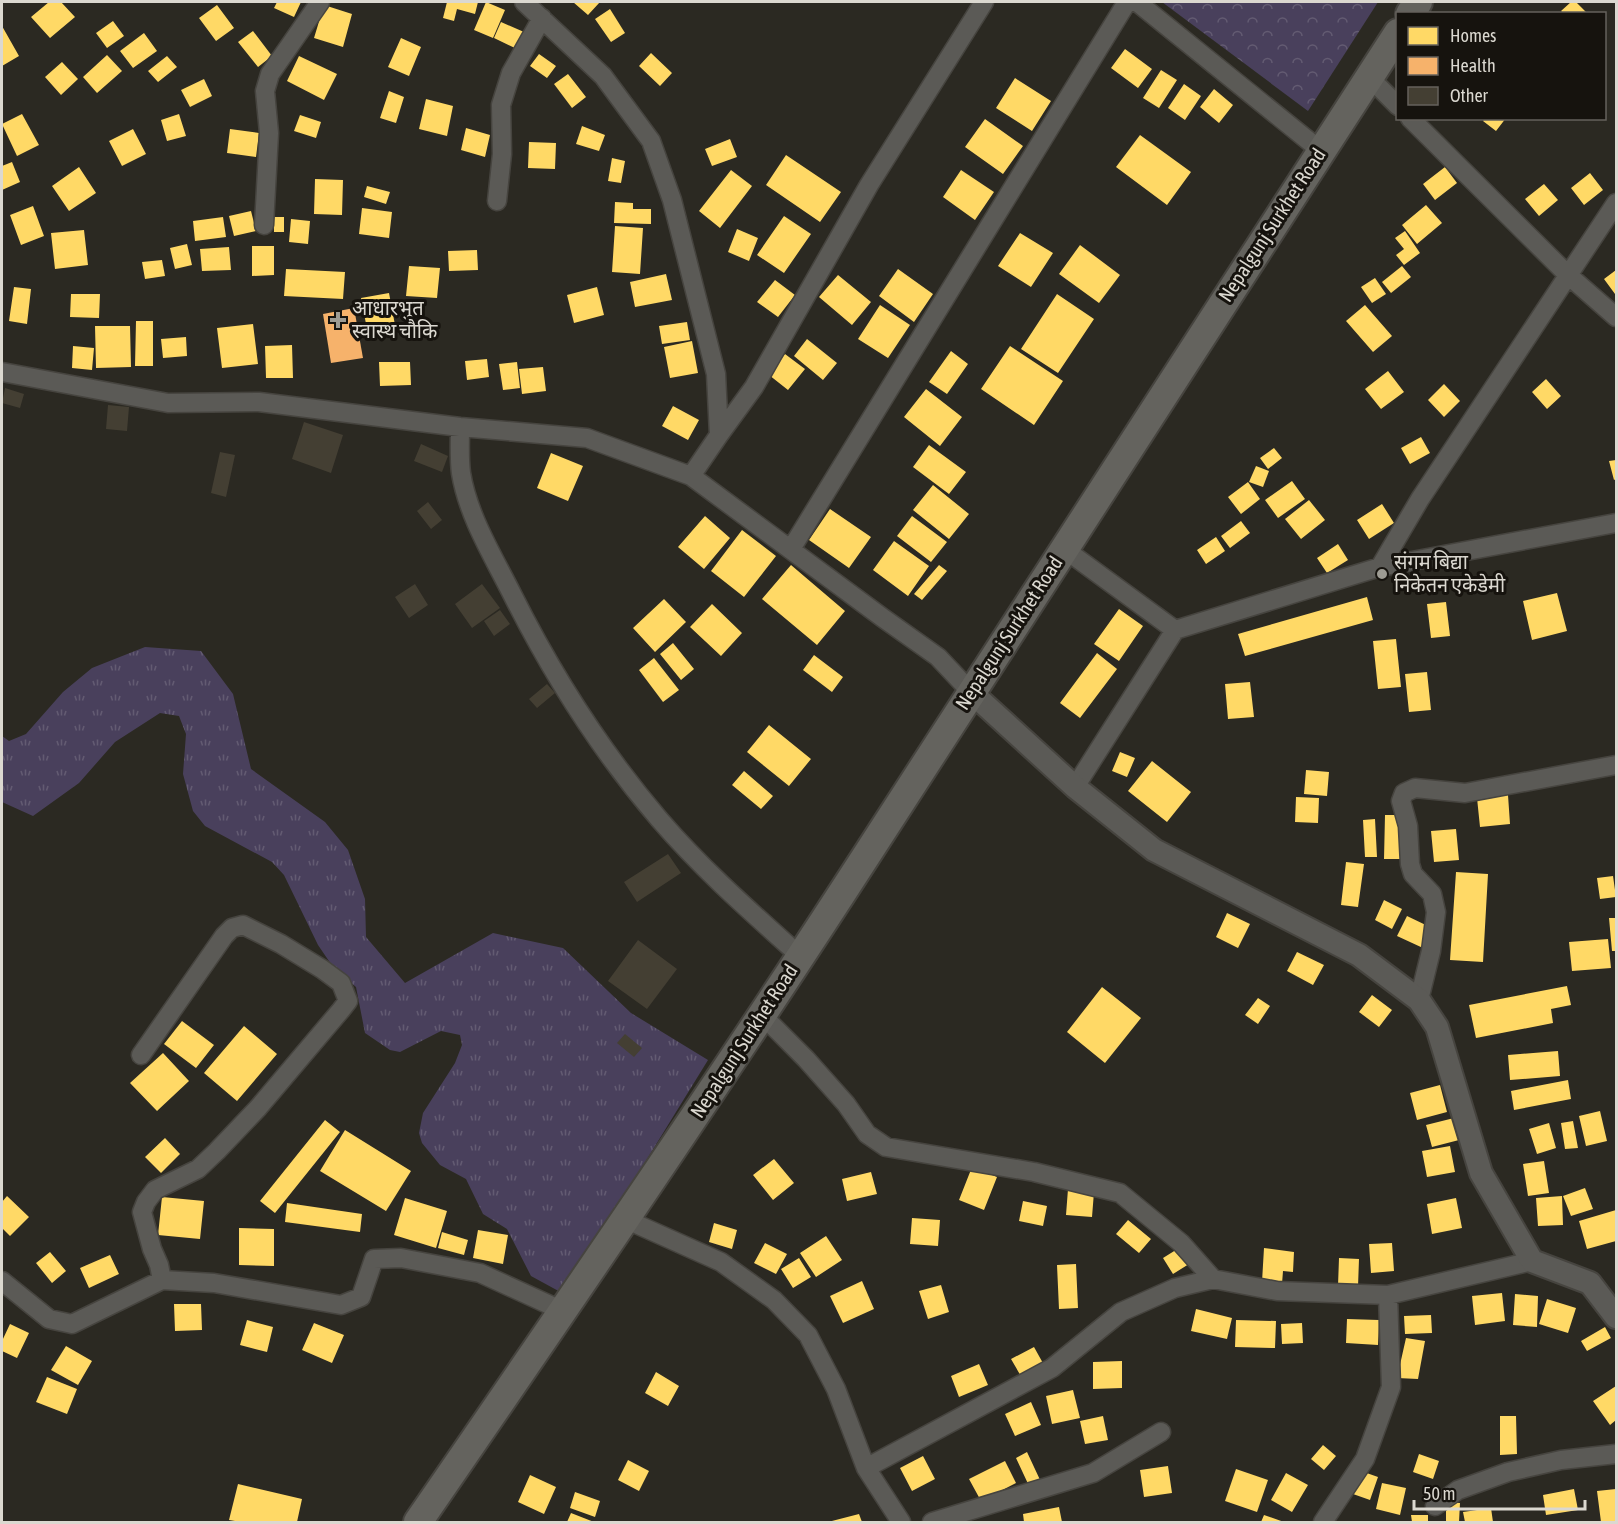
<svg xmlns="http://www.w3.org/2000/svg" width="1618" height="1524" viewBox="0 0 1618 1524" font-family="'Asap Condensed','Noto Sans Devanagari',sans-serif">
<defs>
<pattern id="grass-tufts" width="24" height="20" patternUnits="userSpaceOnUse" patternTransform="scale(1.5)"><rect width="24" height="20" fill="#49405c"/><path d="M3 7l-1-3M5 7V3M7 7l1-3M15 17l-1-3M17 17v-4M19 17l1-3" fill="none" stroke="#635b72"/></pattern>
<pattern id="forest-crowns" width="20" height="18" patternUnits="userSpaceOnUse" patternTransform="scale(1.5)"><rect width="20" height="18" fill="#49405c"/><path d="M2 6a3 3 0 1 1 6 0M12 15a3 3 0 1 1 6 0" fill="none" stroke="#635b72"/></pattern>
</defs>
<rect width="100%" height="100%" fill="#2b2922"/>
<path fill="url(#grass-tufts)" d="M145,647L201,651L233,694L251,769L325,822L348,850L365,899L366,937L405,983L493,933L563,948L631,1013L708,1060L564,1294L531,1276L507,1229L483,1214L466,1179L440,1165L422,1143L419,1133L423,1113L455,1063L462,1045L460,1035L441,1031L400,1052L390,1050L365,1033L356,987L333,967L318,945L284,875L272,862L205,826L193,811L183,774L186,734L179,716L160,713L115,742L79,783L33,816L2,802V736L9,741L26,734L63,692L92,668Z"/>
<path fill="url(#forest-crowns)" d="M1162,2H1378L1308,111Z"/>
<path fill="#ffd966" d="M49,2H61L75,17L50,38L31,17Z
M277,2H301L294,17L274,8Z
M447,2H478L475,14L457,9L454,21L443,18Z
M486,2L505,10L493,38L474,30Z
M573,2H600L588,15Z
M1571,2H1576L1586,12L1564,14L1561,11Z
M217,5L234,28L216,41L199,18Z
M324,5L352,14L343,47L314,38Z
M610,9L625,33L611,42L595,19Z
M113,21L124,36L107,48L96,33Z
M501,22L524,32L517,49L494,38Z
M2,26L19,56L2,66Z
M253,31L272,56L258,67L238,42Z
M144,33L157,51L133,68L120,51Z
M401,38L421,47L409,76L388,67Z
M1125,49L1152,69L1138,88L1111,68Z
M651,53L672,73L660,86L639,66Z
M539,54L556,66L547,78L530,66Z
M107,55L122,71L97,93L83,77Z
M167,56L177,67L158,82L148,71Z
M299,56L337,74L324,100L287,81Z
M62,62L78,79L61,95L45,77Z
M1161,70L1177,80L1159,108L1143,98Z
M568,74L586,97L572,108L554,84Z
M1015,78L1051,101L1032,131L996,108Z
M204,79L212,96L190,107L181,90Z
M1184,84L1201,96L1185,120L1168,108Z
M1214,89L1233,105L1219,123L1200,107Z
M389,91L404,97L396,123L380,118Z
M426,99L453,106L447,136L419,129Z
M22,114L39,145L17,156L2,124Z
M179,114L186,136L167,141L161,120Z
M300,115L321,122L316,138L294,131Z
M1485,118H1506L1496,131L1483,121Z
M985,119L1023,146L1003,174L965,147Z
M582,126L605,135L599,151L576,144Z
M466,128L490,135L485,157L461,150Z
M133,129L146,154L122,166L109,141Z
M230,129L259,133L256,157L227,153Z
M1140,135L1191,172L1167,205L1116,167Z
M730,139L737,157L712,166L705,149Z
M529,142L556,143L555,169L528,168Z
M786,155L841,192L820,222L766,185Z
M612,158L625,161L621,183L608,181Z
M12,162L20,182L2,190V166Z
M79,167L96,193L69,211L52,186Z
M1445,167L1457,183L1435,200L1423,184Z
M731,170L752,186L720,228L699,211Z
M961,170L994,192L975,220L943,197Z
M1590,173L1603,190L1584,205L1571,188Z
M315,179L343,180L342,215L314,214Z
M1544,184L1558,200L1539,216L1525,199Z
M367,186L390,192L386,204L364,197Z
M615,202L633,203V209H651V224L614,223Z
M1426,205L1442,223L1417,244L1402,225Z
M33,206L44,236L21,245L10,215Z
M362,208L392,212L389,238L359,234Z
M251,211L256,231L234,236L229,216Z
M784,216L811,234L784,273L757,255Z
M223,217L226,237L195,241L193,221Z
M274,217H284V232H274Z
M291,219L310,221L308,244L289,242Z
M615,226L643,228L640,274L612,272Z
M737,229L758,238L749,261L728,252Z
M84,230L88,265L55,269L51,233Z
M1405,231L1420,253L1404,265L1396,255L1404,249L1395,238Z
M1020,233L1053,253L1031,287L998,266Z
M187,244L192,265L175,269L170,248Z
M1080,245L1120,275L1099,303L1059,274Z
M252,246H274V275L252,276Z
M229,247L231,270L202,271L200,249Z
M477,250L478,270L449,271L448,251Z
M162,260L165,276L145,279L142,262Z
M409,266L440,268L437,298L406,296Z
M1402,266L1411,277L1391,293L1382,282Z
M286,269L345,272L343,299L284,296Z
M898,269L933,294L914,322L879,296Z
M1616,270V293L1615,294L1604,279Z
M666,274L672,300L635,307L630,282Z
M838,275L871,302L852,325L819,297Z
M1375,278L1386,294L1372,303L1361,287Z
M775,280L795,295L778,317L757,302Z
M14,287L31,289L27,324L9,321Z
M597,287L604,315L574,323L567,295Z
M389,293L395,325L367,329L361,298Z
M71,294H100L99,318L70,317Z
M1057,294L1094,319L1058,373L1021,349Z
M880,305L910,325L888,358L858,339Z
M1365,305L1392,336L1373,352L1346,321Z
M136,321H153V366H135Z
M687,322L690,340L662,344L659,326Z
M253,324L258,364L222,368L217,328Z
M95,326H130L131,367L96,368Z
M186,337L187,356L163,358L161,339Z
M807,339L837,363L823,380L794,356Z
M692,341L698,373L670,378L664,347Z
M292,345L293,378H266L265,346Z
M73,346L94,348L92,370L72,368Z
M1010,346L1063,381L1034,425L981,389Z
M951,351L968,364L947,394L929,382Z
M785,354L805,369L788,390L769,375Z
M487,359L489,377L467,380L465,361Z
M379,362H410L411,385L380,386Z
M517,362L520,388L503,390L499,364Z
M543,367L546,391L522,394L519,369Z
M1388,371L1404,392L1381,409L1365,389Z
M1546,379L1561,396L1547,409L1532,392Z
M1444,384L1460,401L1444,417L1428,400Z
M926,389L962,417L940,446L904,417Z
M673,406L699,420L688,440L662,426Z
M1421,437L1430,453L1410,464L1401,448Z
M929,445L966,472L949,494L913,467Z
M1274,448L1282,458L1268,469L1260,458Z
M551,453L583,466L568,501L537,488Z
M1616,460V479L1614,480L1609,461Z
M1256,466L1269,471L1263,487L1249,482Z
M1292,481L1305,499L1278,518L1265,500Z
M1248,482L1260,499L1241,514L1228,497Z
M933,485L969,514L949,539L913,510Z
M1309,500L1325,520L1301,539L1285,519Z
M1382,504L1394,523L1369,539L1357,520Z
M830,509L871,537L849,568L809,540Z
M705,516L730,538L704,569L678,547Z
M912,516L947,542L931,562L897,536Z
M1241,521L1250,533L1230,548L1221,536Z
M742,530L776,556L744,597L711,571Z
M1216,537L1225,551L1206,564L1197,550Z
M894,541L929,566L908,596L873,570Z
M1338,544L1348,560L1327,573L1317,558Z
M791,565L845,611L817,645L762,599Z
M939,565L947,571L922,600L914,594Z
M1557,593L1567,631L1532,640L1523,601Z
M1367,597L1373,620L1245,656L1238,634Z
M664,599L686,622L655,652L633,628Z
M1446,602L1450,636L1431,638L1427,604Z
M712,604L742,633L721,656L690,627Z
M1119,609L1143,626L1119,661L1094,644Z
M1396,639L1401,687L1378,689L1373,641Z
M673,643L694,669L681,680L660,654Z
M1097,653L1117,669L1080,718L1060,703Z
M814,655L843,677L832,692L803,670Z
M654,658L679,690L663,702L639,670Z
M1427,672L1431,710L1409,712L1405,674Z
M1250,682L1254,717L1228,719L1225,684Z
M769,725L811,759L789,786L747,752Z
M1120,752L1135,758L1127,777L1112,771Z
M1152,761L1191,792L1167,822L1128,791Z
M1306,770L1329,772L1327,796L1304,794Z
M744,771L773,796L761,809L732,785Z
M1508,795L1510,824L1480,827L1477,798Z
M1296,797L1319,798L1318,823L1295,822Z
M1385,815H1402L1401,859H1384Z
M1375,819L1377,857H1365L1363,820Z
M1456,829L1459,860L1434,862L1431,831Z
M1346,862L1364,864L1358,907L1341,905Z
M1456,872L1488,874L1483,962L1450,960Z
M1613,876L1616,897L1600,899L1597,878Z
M1384,900L1402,909L1392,929L1375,920Z
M1227,913L1250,924L1238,948L1216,937Z
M1407,916L1432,928L1423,948L1397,936Z
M1609,918H1616V951H1612Z
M1608,939L1611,968L1572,971L1569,942Z
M1297,952L1324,965L1313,985L1287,971Z
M1567,986L1571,1005L1551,1009L1553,1023L1476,1038L1469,1005Z
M1102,987L1141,1018L1105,1063L1067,1032Z
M1372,995L1392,1010L1379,1027L1359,1012Z
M1258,998L1270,1006L1258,1024L1245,1015Z
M182,1021L214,1045L196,1068L164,1044Z
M244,1026L277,1054L237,1101L204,1073Z
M1558,1051L1560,1076L1510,1080L1508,1055Z
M163,1053L189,1081L157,1111L130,1083Z
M1568,1080L1571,1099L1514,1110L1511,1091Z
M1440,1085L1447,1112L1417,1120L1410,1093Z
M1600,1111L1607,1141L1586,1146L1579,1116Z
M1454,1118L1459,1140L1432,1147L1426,1125Z
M325,1120L340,1132L275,1213L260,1201Z
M1573,1121L1578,1148L1565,1149L1561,1123Z
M1549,1123L1556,1148L1537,1154L1529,1129Z
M345,1130L411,1171L386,1211L320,1171Z
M165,1138L180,1154L161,1173L145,1157Z
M1450,1146L1455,1172L1427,1177L1422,1151Z
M774,1159L794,1183L773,1200L753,1175Z
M1544,1161L1549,1193L1528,1196L1523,1164Z
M972,1167L997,1177L984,1210L959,1200Z
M871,1172L877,1194L847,1201L842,1179Z
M1585,1188L1593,1209L1571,1216L1563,1196Z
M1068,1189L1094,1192L1092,1217L1066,1215Z
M7,1196L29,1217L10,1236L2,1228V1202Z
M1562,1196L1563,1225L1538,1226L1536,1198Z
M162,1197L204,1201L200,1239L158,1235Z
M405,1198L447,1211L436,1248L394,1235Z
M1456,1198L1462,1228L1432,1234L1427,1204Z
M1023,1201L1047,1206L1043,1226L1019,1221Z
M287,1203L362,1214L360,1232L285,1222Z
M1616,1210V1241L1587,1249L1579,1221Z
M912,1218L940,1220L938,1246L910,1244Z
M1128,1220L1151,1239L1139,1253L1116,1234Z
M714,1223L737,1230L732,1249L709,1242Z
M239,1228L274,1229V1266L239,1265Z
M478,1230L508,1235L503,1264L473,1258Z
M442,1232L468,1240L464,1255L438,1248Z
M826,1236L842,1260L816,1277L800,1253Z
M765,1243L787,1254L776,1274L754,1263Z
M1392,1243L1394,1271L1371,1273L1369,1244Z
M1179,1248L1189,1264L1173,1274L1163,1258Z
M1264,1248L1294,1252L1293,1272L1283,1271L1282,1284L1262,1282Z
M50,1252L66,1271L52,1283L36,1263Z
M110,1255L119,1274L89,1288L80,1268Z
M799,1258L811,1277L793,1288L781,1269Z
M1339,1258L1359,1259L1358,1287L1338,1286Z
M1076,1264L1078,1308L1059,1309L1057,1265Z
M862,1281L874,1309L843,1323L830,1296Z
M941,1285L949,1312L928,1319L919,1291Z
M1502,1293L1505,1321L1475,1325L1472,1296Z
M1515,1294L1538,1296L1537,1327L1513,1325Z
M1547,1299L1576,1308L1568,1333L1539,1324Z
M174,1304H201L202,1330L175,1331Z
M1196,1309L1232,1318L1227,1339L1191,1331Z
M1431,1315L1432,1333L1405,1334L1404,1316Z
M1347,1319L1379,1320L1378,1345L1346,1343Z
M247,1320L273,1327L267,1352L240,1345Z
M1236,1320L1276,1321L1275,1348L1235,1347Z
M314,1323L344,1335L332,1363L302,1350Z
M1302,1323L1303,1343L1282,1344L1281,1324Z
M10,1324L29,1333L17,1358L2,1351V1341Z
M1605,1327L1611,1338L1587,1351L1581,1341Z
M1406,1338L1425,1341L1418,1379L1397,1378Z
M66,1346L92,1361L78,1385L51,1370Z
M1034,1347L1044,1365L1022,1378L1011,1359Z
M1122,1361V1388L1093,1389V1362Z
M979,1364L988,1385L959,1397L951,1376Z
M656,1372L679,1386L668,1406L645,1393Z
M47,1377L77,1389L67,1414L36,1402Z
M1616,1386V1420L1610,1425L1593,1401Z
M1073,1390L1080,1418L1052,1424L1046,1396Z
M1031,1402L1041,1425L1015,1436L1005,1414Z
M1103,1416L1108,1440L1085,1444L1080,1421Z
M1500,1416H1516L1517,1454L1500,1455Z
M1323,1445L1336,1456L1324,1470L1311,1459Z
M1027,1452L1041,1482L1030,1488L1016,1458Z
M1419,1454L1439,1461L1433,1479L1413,1472Z
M923,1456L935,1479L912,1491L900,1468Z
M628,1460L649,1471L639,1491L618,1480Z
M1005,1461L1016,1483L981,1501L969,1479Z
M1168,1466L1172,1493L1144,1497L1140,1470Z
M1236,1469L1268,1480L1257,1512L1225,1501Z
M1361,1471L1378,1477L1370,1500L1353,1494Z
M1286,1473L1308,1485L1292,1512L1271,1500Z
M530,1475L556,1487L544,1514L518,1502Z
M1382,1483L1406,1488L1400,1515L1376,1509Z
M238,1484L302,1499L297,1522H241L229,1520Z
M1574,1489L1578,1510L1546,1515L1543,1495Z
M1616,1489V1522H1601L1597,1491Z
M575,1492L600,1501L595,1517L570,1508Z
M1446,1502L1460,1503L1459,1522H1446Z
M1059,1507L1062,1522H1024L1023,1514Z
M1491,1508L1493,1522H1465L1463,1512Z
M571,1513L594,1522H567Z
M859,1514L862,1522H828Z
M1264,1515L1284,1522H1261Z
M1411,1515H1428V1522H1412Z"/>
<path fill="#f6b26b" d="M354,308L363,358L331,363L323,314Z"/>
<path fill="#443f33" d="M5,388L24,394L20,408L2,403Z
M108,405L129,407L127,431L106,429Z
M304,422L343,435L331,473L292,459Z
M421,444L448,456L442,472L414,461Z
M220,452L235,455L226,497L211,493Z
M428,502L442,520L431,529L417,511Z
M415,584L428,605L409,618L395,597Z
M482,584L500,608L472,628L455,604Z
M500,610L510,624L494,636L484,621Z
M547,684L555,693L537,708L529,699Z
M668,854L681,873L637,902L624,882Z
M638,940L677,969L647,1009L608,981Z
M625,1034L642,1048L634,1057L617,1043Z"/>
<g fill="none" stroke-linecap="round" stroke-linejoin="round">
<g stroke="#46443f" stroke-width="21">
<path id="minor" d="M524,2L603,76L651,141L672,200L716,374L719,435L691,476
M1137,2L1320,150
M1369,77L1398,106
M1410,118L1568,275L1616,317
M497,201L502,154L501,105L511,73L542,18
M264,225L269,133L265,91L270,74L320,2
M2,372L168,403L259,402L460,427L587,438L691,476L883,618L938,657L971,692
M460,427C460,442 459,458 461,473C468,516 493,556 512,594C552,674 601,751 659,819C702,869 751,912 800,956
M719,435L754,387L869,185L984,2
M1063,548L1175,630L1380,567L1616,523
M791,549L1127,2
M1380,567L1420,499L1616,203
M1075,787L1175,630
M1419,1000L1431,951L1436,912L1432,894L1413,874L1410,864L1408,826L1401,801L1404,793L1415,788L1465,793L1616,765
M761,1014L806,1059L846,1104L867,1134L886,1147L1034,1172L1120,1193L1181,1243L1213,1279
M141,1055L224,936L232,928L243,925L281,944L322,969L341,983L348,1001L341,1010L258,1108L217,1151L198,1169L155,1190L146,1202L142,1212L152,1249L159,1265L162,1280
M625,1219L721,1262L774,1300L808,1335L836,1389L866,1468L901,1522
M2,1281L49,1319L72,1324L162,1280L214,1283L341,1305L361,1297L374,1259L401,1258L480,1273L563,1311
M866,1468L1052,1368L1121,1312L1175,1288L1213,1279L1277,1291L1388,1295L1532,1261
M1435,1506L1458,1490L1508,1472L1561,1460L1616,1454
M932,1522L1093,1473L1161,1432
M1323,1522L1365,1459L1391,1387L1388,1295"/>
</g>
<g stroke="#46443f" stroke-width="26">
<path id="tertiary" d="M971,692L1075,787L1154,850L1359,955L1419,1000L1437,1027L1481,1173L1532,1261L1590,1283L1616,1317"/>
</g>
<g stroke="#46443f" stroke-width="32">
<path id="primary" d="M1410,14L1418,2
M418,1522C570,1301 722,1079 868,853C1044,580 1220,306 1398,33"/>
</g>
<use href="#minor" stroke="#5b5a56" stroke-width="18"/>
<use href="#tertiary" stroke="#5b5a56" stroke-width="22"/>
<use href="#primary" stroke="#64635e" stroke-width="28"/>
</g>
<g fill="#9d9b93" stroke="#16130e" stroke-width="2">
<path d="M335 311h6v6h6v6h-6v6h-6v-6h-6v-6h6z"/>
<circle cx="1382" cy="574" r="6"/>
</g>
<g text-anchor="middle" stroke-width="6" stroke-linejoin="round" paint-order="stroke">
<g font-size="20" fill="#dbd8d0" stroke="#16130e">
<text transform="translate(1272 225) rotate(-57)" y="7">Nepalgunj Surkhet Road</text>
<text transform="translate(1009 633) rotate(-57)" y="7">Nepalgunj Surkhet Road</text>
<text transform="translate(744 1041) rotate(-57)" y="7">Nepalgunj Surkhet Road</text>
</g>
<g font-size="20" fill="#dbd8d0" stroke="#16130e" text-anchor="start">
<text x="352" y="315">आधारभुत<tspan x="352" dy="23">स्वास्थ चौकि</tspan></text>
<text x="1394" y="569">संगम बिद्या<tspan x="1394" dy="23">निकेतन एकेडेमी</tspan></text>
</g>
</g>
<rect width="1618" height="1524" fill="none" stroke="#dbd8d0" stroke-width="6"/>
<rect x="1396" y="12" width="210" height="108" fill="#16130e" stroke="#65625c" stroke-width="1.5"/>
<rect x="1408" y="27" width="30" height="18" fill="#ffd966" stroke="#65625c" stroke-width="1.5"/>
<text x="1450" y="42" font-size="18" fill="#dbd8d0">Homes</text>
<rect x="1408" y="57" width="30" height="18" fill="#f6b26b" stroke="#65625c" stroke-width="1.5"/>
<text x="1450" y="72" font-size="18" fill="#dbd8d0">Health</text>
<rect x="1408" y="87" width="30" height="18" fill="#443f33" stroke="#65625c" stroke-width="1.5"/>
<text x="1450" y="102" font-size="18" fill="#dbd8d0">Other</text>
<path d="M1414 1500v9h171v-9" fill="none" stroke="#dbd8d0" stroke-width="3"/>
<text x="1423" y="1500" font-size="18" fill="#dbd8d0" stroke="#16130e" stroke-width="4.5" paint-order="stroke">50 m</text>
</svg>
